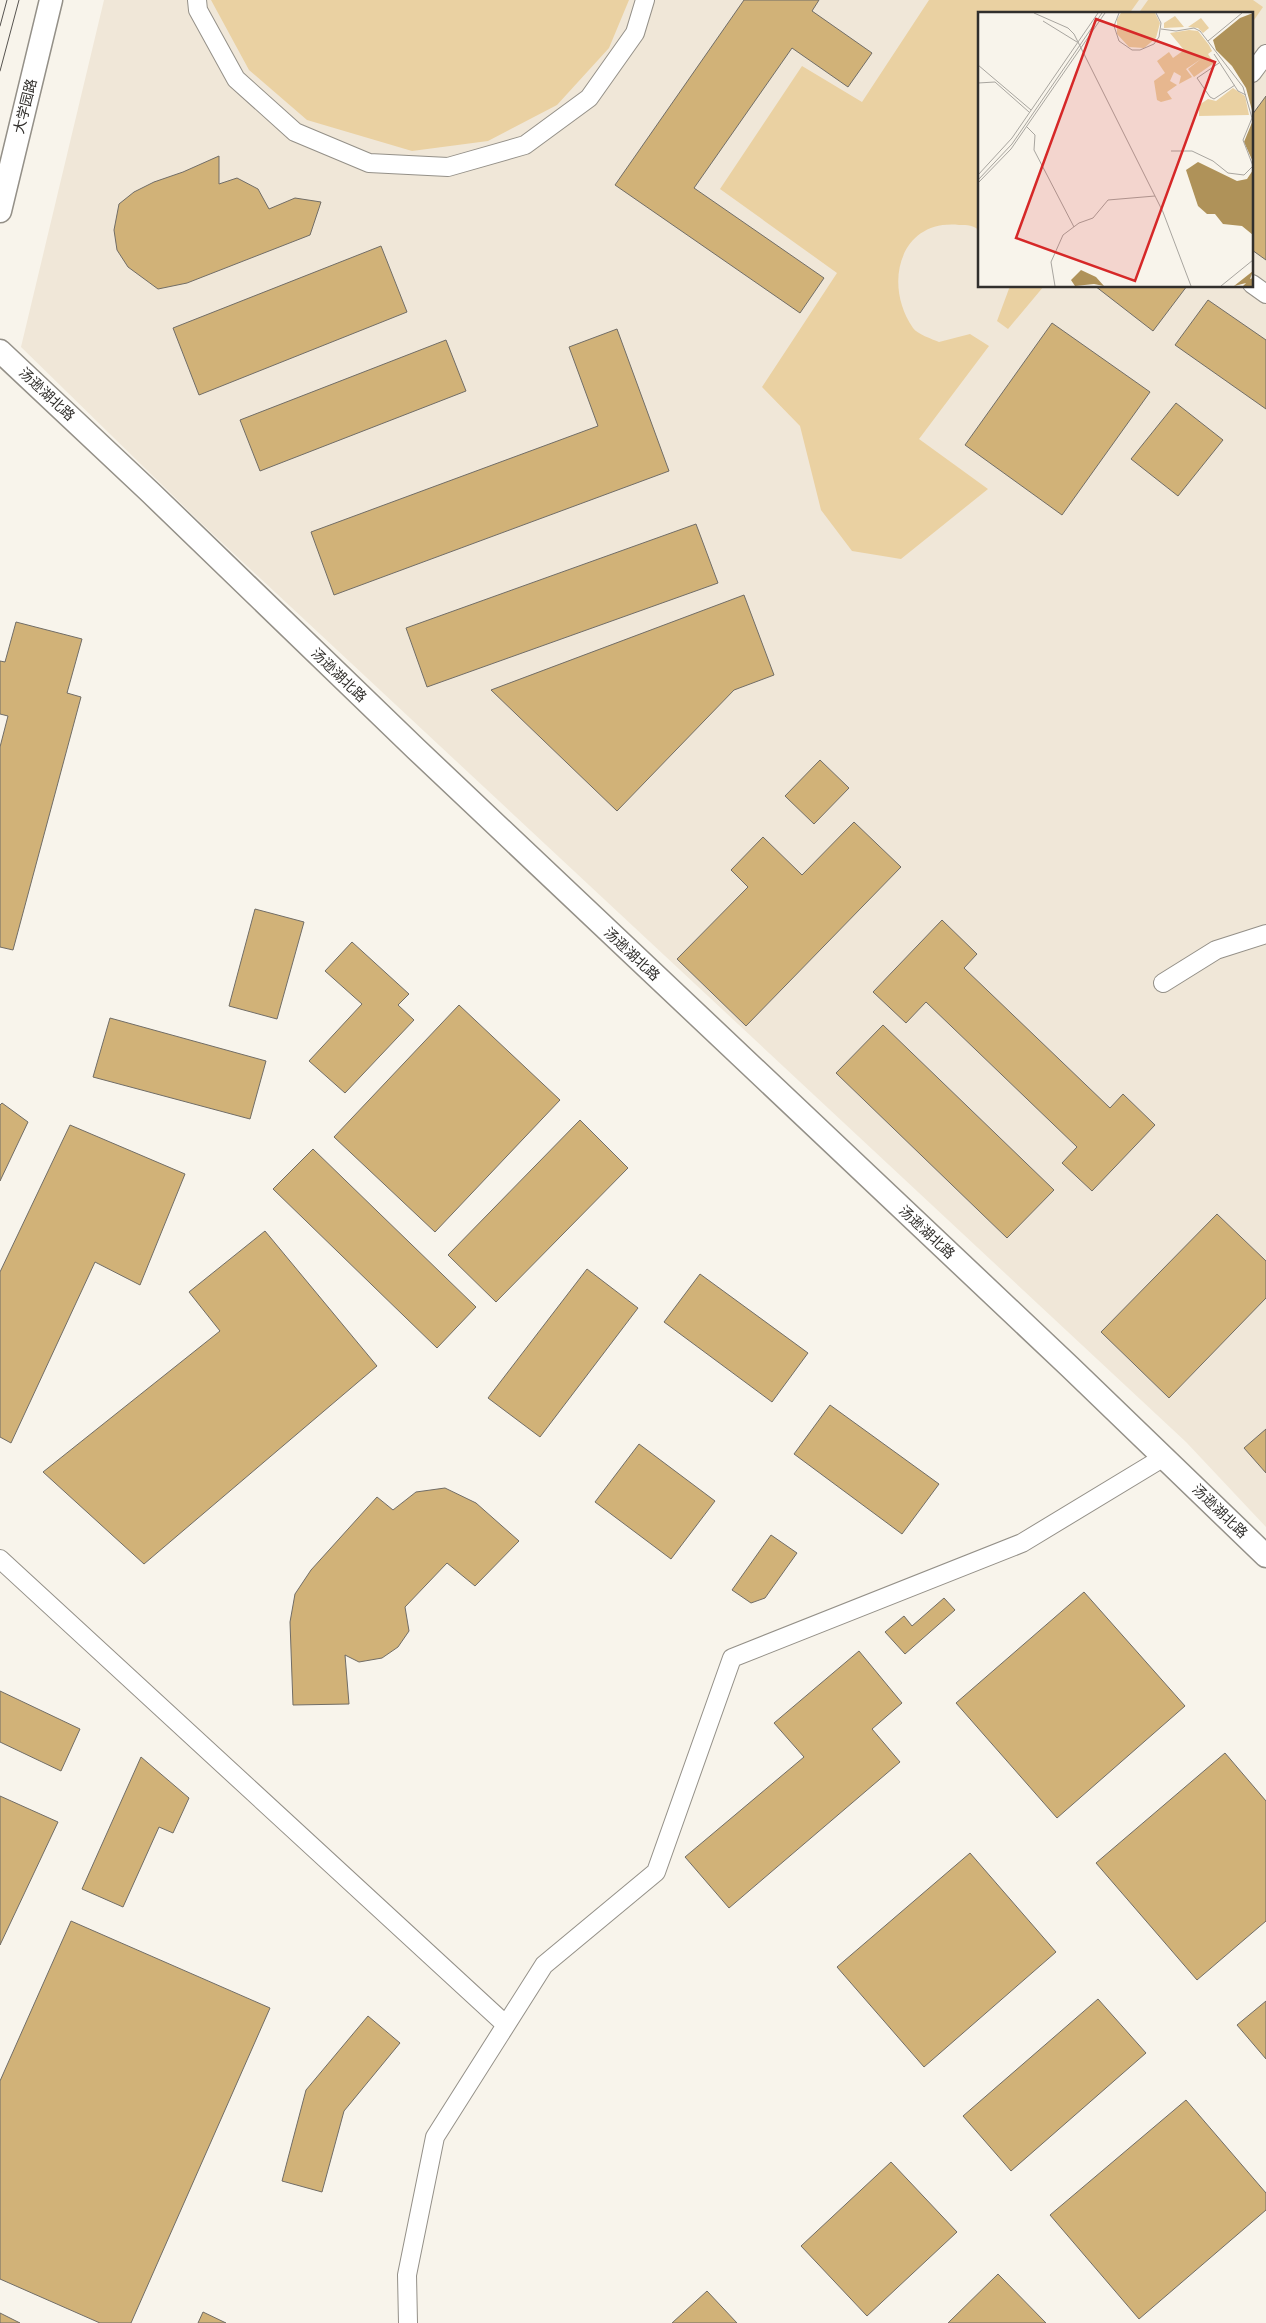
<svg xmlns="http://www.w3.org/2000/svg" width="1266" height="2323" viewBox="0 0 1266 2323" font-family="'DejaVu Sans','Noto Sans SC',sans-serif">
<rect width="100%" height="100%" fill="#f8f4eb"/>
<path fill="#f0e7d8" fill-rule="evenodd" d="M104,0H1266V1527L1186,1442L202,524L21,347ZM980,14H1252V286H980Z"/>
<path fill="#ead1a2" d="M211,0H629L609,48L557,105L488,141L412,151L307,120L249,70Z
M929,0H1139L1129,14H980V231C973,225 968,225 959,225C899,219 883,285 913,328C917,334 932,339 939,342L970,334L989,346L919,439L988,489L901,559L852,551L821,510L800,426L762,387L837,273L720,189L802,66L862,102Z
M1148,0H1253L1263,7L1252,23V14H1138Z
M1010,286H1044L1008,329L997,321Z"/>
<path fill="#d1b278" stroke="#716d66" d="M744,0H819L812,11L872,53L848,87L792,48L694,188L824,278L800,313L615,185Z
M1266,96V260L1252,250V115Z
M219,156V184L237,178L258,189L269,209L295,198L321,202L310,235L187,283L158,289L128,267L117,250L114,230L119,204L134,192L154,182L183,172Z
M381,246L407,312L199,395L173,328Z
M1095,286H1187L1153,331Z
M1208,300L1266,340V409L1175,345Z
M1052,323L1150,392L1062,515L965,445Z
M617,329L669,471L334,595L311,532L598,426L569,347Z
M446,340L466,391L260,471L240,420Z
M1176,403L1223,440L1178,496L1131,459Z
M696,524L718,583L427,687L406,628Z
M744,595L774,675L734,690L617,811L491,690Z
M16,622L82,639L67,693L81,697L13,950L0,947V747L8,716L0,714V661L5,662Z
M820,760L849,788L814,824L785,796Z
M854,822L901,867L746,1026L677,959L748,887L731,870L763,837L802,875Z
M255,909L304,922L277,1019L229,1006Z
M942,920L977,954L964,968L1110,1108L1123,1094L1155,1125L1092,1191L1062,1163L1077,1147L926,1002L906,1023L873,992Z
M352,942L409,994L398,1005L414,1020L345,1093L309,1061L362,1004L325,971Z
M459,1005L560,1100L435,1232L334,1137Z
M110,1018L266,1061L250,1119L93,1077Z
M883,1025L1054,1190L1007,1238L836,1073Z
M2,1103L28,1122L0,1181V1105Z
M580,1120L628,1168L496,1302L448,1255Z
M70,1125L185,1174L140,1285L95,1262L11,1443L0,1437V1272Z
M313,1149L476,1307L437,1348L273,1189Z
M1217,1214L1266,1261V1298L1169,1398L1101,1332Z
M265,1231L377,1366L144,1564L43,1472L220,1331L189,1292Z
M587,1269L638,1308L540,1437L488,1398Z
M700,1274L808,1353L772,1402L664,1322Z
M830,1405L939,1484L902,1534L794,1454Z
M1266,1429V1473L1244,1448Z
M639,1444L715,1501L671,1559L595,1502Z
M445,1488L476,1503L519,1541L475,1586L447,1563L405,1607L409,1631L398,1647L382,1658L359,1662L345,1655L349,1704L293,1705L290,1622L295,1594L311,1570L377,1497L393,1510L416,1492Z
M771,1535L797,1553L765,1598L751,1603L732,1590Z
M1084,1592L1185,1706L1057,1818L956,1703Z
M944,1598L955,1610L905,1654L885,1632L904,1616L912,1626Z
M859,1651L902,1703L872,1729L900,1762L729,1908L685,1857L804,1757L774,1723Z
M0,1691L80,1729L61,1771L0,1742Z
M1225,1753L1266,1801V1921L1197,1980L1096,1863Z
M141,1757L189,1798L173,1833L159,1827L123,1907L82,1889Z
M0,1796L58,1822L0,1945Z
M970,1853L1056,1952L924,2067L837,1967Z
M71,1921L270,2008L131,2323H100L0,2279V2081Z
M1098,1999L1146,2053L1011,2171L963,2116Z
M1266,2001V2059L1237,2025Z
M368,2016L400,2043L344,2111L322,2192L282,2181L306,2090Z
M1186,2100L1266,2193V2210L1139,2319L1050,2215Z
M891,2162L957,2232L867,2316L801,2246Z
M998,2274L1046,2323H948Z
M707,2291L737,2323H672Z
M203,2312L226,2323H198Z
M0,2313L20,2323H0Z"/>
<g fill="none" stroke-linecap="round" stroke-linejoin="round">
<g stroke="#949088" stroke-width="20">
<path id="minor" d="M197,0L198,10L236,79L295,132L369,163L448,167L525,145L589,98L635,33L645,0
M1252,73L1266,54
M1252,284L1266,294
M1163,983L1216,950L1266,934
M0,1559L506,2025
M408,2323L407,2275L435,2137L544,1965L656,1872L732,1658L1022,1543L1164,1457"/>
</g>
<g stroke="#949088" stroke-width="25">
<path id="major" d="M0,211L51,0
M0,351L151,493L416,749L1070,1367L1266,1556"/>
</g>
<use href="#minor" stroke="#fff" stroke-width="18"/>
<use href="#major" stroke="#fff" stroke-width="22"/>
<path stroke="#56534f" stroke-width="1" d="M0,26L7,0
M0,71L19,0"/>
</g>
<g text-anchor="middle" stroke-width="4.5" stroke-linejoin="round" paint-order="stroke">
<g font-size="14" fill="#312f2c" stroke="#fff">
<text transform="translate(25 106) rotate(-76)" y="5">大学园路</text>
<text transform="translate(47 394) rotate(43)" y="5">汤逊湖北路</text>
<text transform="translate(339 675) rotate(44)" y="5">汤逊湖北路</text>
<text transform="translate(632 954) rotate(43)" y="5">汤逊湖北路</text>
<text transform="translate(927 1232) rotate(43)" y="5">汤逊湖北路</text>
<text transform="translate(1220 1511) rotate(44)" y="5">汤逊湖北路</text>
</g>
</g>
<g transform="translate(978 12)">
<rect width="275" height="275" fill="#f8f4eb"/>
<path d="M143,1H177L182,11L178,26L166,36L151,35L139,22V7ZM197,4L206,15L186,16V11ZM223,6L231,16L225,21L220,16L210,15ZM211,18L220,19L231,33L234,39L230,42L236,51L216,65L210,57L223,47L208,57L214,65L201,72L203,64L196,60L192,69L199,73L189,80L194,87L183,90L179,88L176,69L187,61L179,49L191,40L195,46L206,38L192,21ZM255,76L267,84L271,103L221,104V93L230,87L238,89Z" fill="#ead1a2"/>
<path d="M275,1V102L268,76L254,54L238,38L235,28L262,6ZM275,108V150L266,130ZM220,150L259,169L269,167L275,158V223L264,214L245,212L237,202H229L220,194L208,158ZM103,258L118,265L126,274L116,272L97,274L93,268ZM275,259L272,267L275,266V274H265L268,271L256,274Z" fill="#af9259"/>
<path fill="none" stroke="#a8a59f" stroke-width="1" d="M56,1L90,16L96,22L185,200L213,274M141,1L136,14L141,29L154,38H162L176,32L181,25L183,11L178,1M65,9L99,30M183,17L198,19L216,16L222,19L265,75L274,106L265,128L275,154L266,163L250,161L235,149L214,139H193M230,29L264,1M236,42L260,79L268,83M241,51L219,66L232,85L236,87L257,73M0,53L53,98M0,71L17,70L51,100M49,115L57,123L56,138L96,215M0,163L34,126L120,1M0,168L34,132L124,1M0,171L33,137L127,1M77,274L73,250L85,223L101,211L115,206L130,188L177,184M243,274L275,248"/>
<path fill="#d62828" fill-opacity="0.15" stroke="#d62828" stroke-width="2.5" d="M118,7L237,50L157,269L38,226Z"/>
<rect width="275" height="275" fill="none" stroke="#312f2c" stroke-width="2.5"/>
</g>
</svg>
